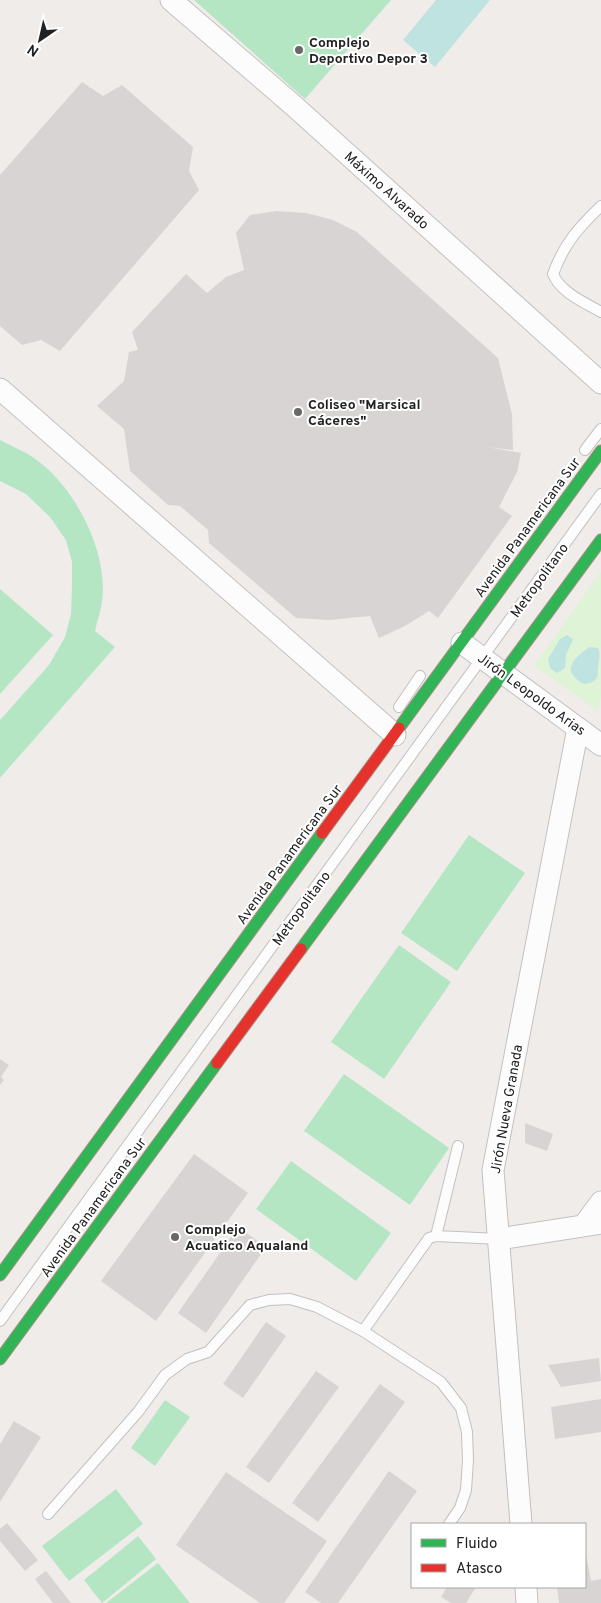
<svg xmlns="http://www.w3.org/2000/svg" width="601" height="1603" viewBox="0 0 601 1603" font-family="Overpass,sans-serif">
<rect width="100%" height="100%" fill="#f0ecea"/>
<path fill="#dff4d6" d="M601,571V698L598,711L534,666Z"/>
<path fill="#b5e6c3" d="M194,0H391L305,99Z
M0,440C11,446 24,451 34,458C74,485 109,552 102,601C101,611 97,621 95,631L115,647L0,778V720L49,665L65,637L71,614L72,586V562L66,540L50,517L26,494L0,481Z
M0,589L53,635L0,694Z
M469,835L525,873L457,971L401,933Z
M399,945L451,982L384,1079L331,1042Z
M344,1074L449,1148L410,1205L304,1131Z
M291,1161L391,1233L356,1281L256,1209Z
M165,1400L190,1417L155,1466L131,1448Z
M116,1489L143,1524L69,1581L42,1546Z
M138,1536L156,1559L102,1603L84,1580Z
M158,1563L190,1603H106Z"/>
<path fill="#bee3e0" d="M436,0H490L435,67L403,40Z
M567,635L573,639C571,645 567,651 566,656C564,666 569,667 557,673L550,668L548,659L560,639Z
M589,647L598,648C601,655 599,659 598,667C597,672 599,675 596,679C593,683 589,683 584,684C560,671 573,659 589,647Z"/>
<path fill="#d8d4d3" d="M82,82L103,96L122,85L193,147L189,171L199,190L60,351L41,340L22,345L0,326V175Z
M276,211L306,213L333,220L357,232L498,358L512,414L513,450L487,447L521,453L517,472L499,507L512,516L438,618L429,611L405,626L379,638L370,616L329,620L296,618L209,543L208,530L180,506L168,505L130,471L124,429L97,406L124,381L129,352L138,350L132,332L186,274L207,293L226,277L244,270L236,233L250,215Z
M0,1059L9,1065L1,1077L4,1080L0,1085Z
M525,1123L553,1134L547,1151L525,1143Z
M194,1154L248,1193L156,1321L101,1281Z
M238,1227L266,1247L206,1333L178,1313Z
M266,1322L286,1336L243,1398L223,1384Z
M599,1358L601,1381L561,1387L548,1365Z
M316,1371L339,1387L269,1483L246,1467Z
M380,1384L405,1402L318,1522L292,1503Z
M601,1399V1432L555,1439L551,1407Z
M14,1421L41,1437L0,1502V1444Z
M389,1471L417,1491L338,1603H321L305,1592Z
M226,1472L327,1541L284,1603H260L176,1545Z
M7,1523L38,1560L25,1571L0,1541V1529Z
M585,1550L591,1581L601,1579V1603H559L557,1587H585Z
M46,1571L71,1603H53L35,1579Z
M447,1587H476L466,1603H451L441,1597Z"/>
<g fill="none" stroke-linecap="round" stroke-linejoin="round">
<g stroke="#c3c1c0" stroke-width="12">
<path id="lane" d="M601,206C578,228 564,244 553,274C561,293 584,302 601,312
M585,450L601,429
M399,707L420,676
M436,1236L458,1146
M0,1321L601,494
M363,1331L441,1382L461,1408L467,1432L468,1460L466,1490L460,1508L449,1524
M48,1514L138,1412L165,1375L187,1359L208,1352L250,1305L269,1300L290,1299L317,1307L363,1331L429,1238L436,1236L499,1239"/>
</g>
<g stroke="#c3c1c0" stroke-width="23">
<path id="street" d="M171,0L293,105L601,383
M0,389L395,735
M462,643L601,745
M584,1225L601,1202
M499,1239L601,1223
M521,1524L493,1170L578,728
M526,1587L527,1603"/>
</g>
<g stroke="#a79285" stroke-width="13">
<path id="fast" d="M399,728L601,451
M301,949L601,540
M0,1275L322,833
M0,1359L217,1063"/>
</g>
<g stroke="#a79285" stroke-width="13">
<path id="jam" d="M322,833L399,728
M217,1063L301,949"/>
</g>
<use href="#lane" stroke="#fdfcfc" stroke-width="10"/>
<use href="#street" stroke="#fdfcfc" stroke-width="21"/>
<use href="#fast" stroke="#30b455" stroke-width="11"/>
<use href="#jam" stroke="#e5322d" stroke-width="11"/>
</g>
<g fill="#696867" stroke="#fff" stroke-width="2">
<circle cx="299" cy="50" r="5"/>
<circle cx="298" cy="412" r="5"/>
<circle cx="175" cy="1237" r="5"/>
</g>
<g text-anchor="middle" stroke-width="4" stroke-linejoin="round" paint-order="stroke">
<g font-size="14" font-weight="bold" fill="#212121" stroke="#fff" text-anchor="start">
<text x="309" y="47">Complejo<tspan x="309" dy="16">Deportivo Depor 3</tspan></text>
<text x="308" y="409">Coliseo "Marsical<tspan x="308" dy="16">Cáceres"</tspan></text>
<text x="185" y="1234">Complejo<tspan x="185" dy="16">Acuatico Aqualand</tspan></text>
</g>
<g font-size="14" fill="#212121" stroke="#fff">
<text transform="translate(387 190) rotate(42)" y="5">Máximo Alvarado</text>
<text transform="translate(527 527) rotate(-54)" y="5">Avenida Panamericana Sur</text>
<text transform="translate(539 580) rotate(-54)" y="5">Metropolitano</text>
<text transform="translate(532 694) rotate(36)" y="5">Jirón Leopoldo Arias</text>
<text transform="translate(289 854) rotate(-54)" y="5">Avenida Panamericana Sur</text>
<text transform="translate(301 908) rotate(-54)" y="5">Metropolitano</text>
<text transform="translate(506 1109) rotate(-80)" y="5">Jirón Nueva Granada</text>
<text transform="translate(93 1207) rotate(-54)" y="5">Avenida Panamericana Sur</text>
</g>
</g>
<rect x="411" y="1523" width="175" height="65" fill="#ffffff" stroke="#a6a6a6"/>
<rect x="421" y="1539" width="25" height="8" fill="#30b455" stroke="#a6a6a6"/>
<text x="456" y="1548" font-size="15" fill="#212121">Fluido</text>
<rect x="421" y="1564" width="25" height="8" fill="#e5322d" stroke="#a6a6a6"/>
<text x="456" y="1573" font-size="15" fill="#212121">Atasco</text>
<g transform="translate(40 40) rotate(214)" stroke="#ffffff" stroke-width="4" paint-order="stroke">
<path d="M0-4L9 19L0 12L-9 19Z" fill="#212121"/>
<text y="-8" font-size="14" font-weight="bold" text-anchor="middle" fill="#212121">N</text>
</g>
</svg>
